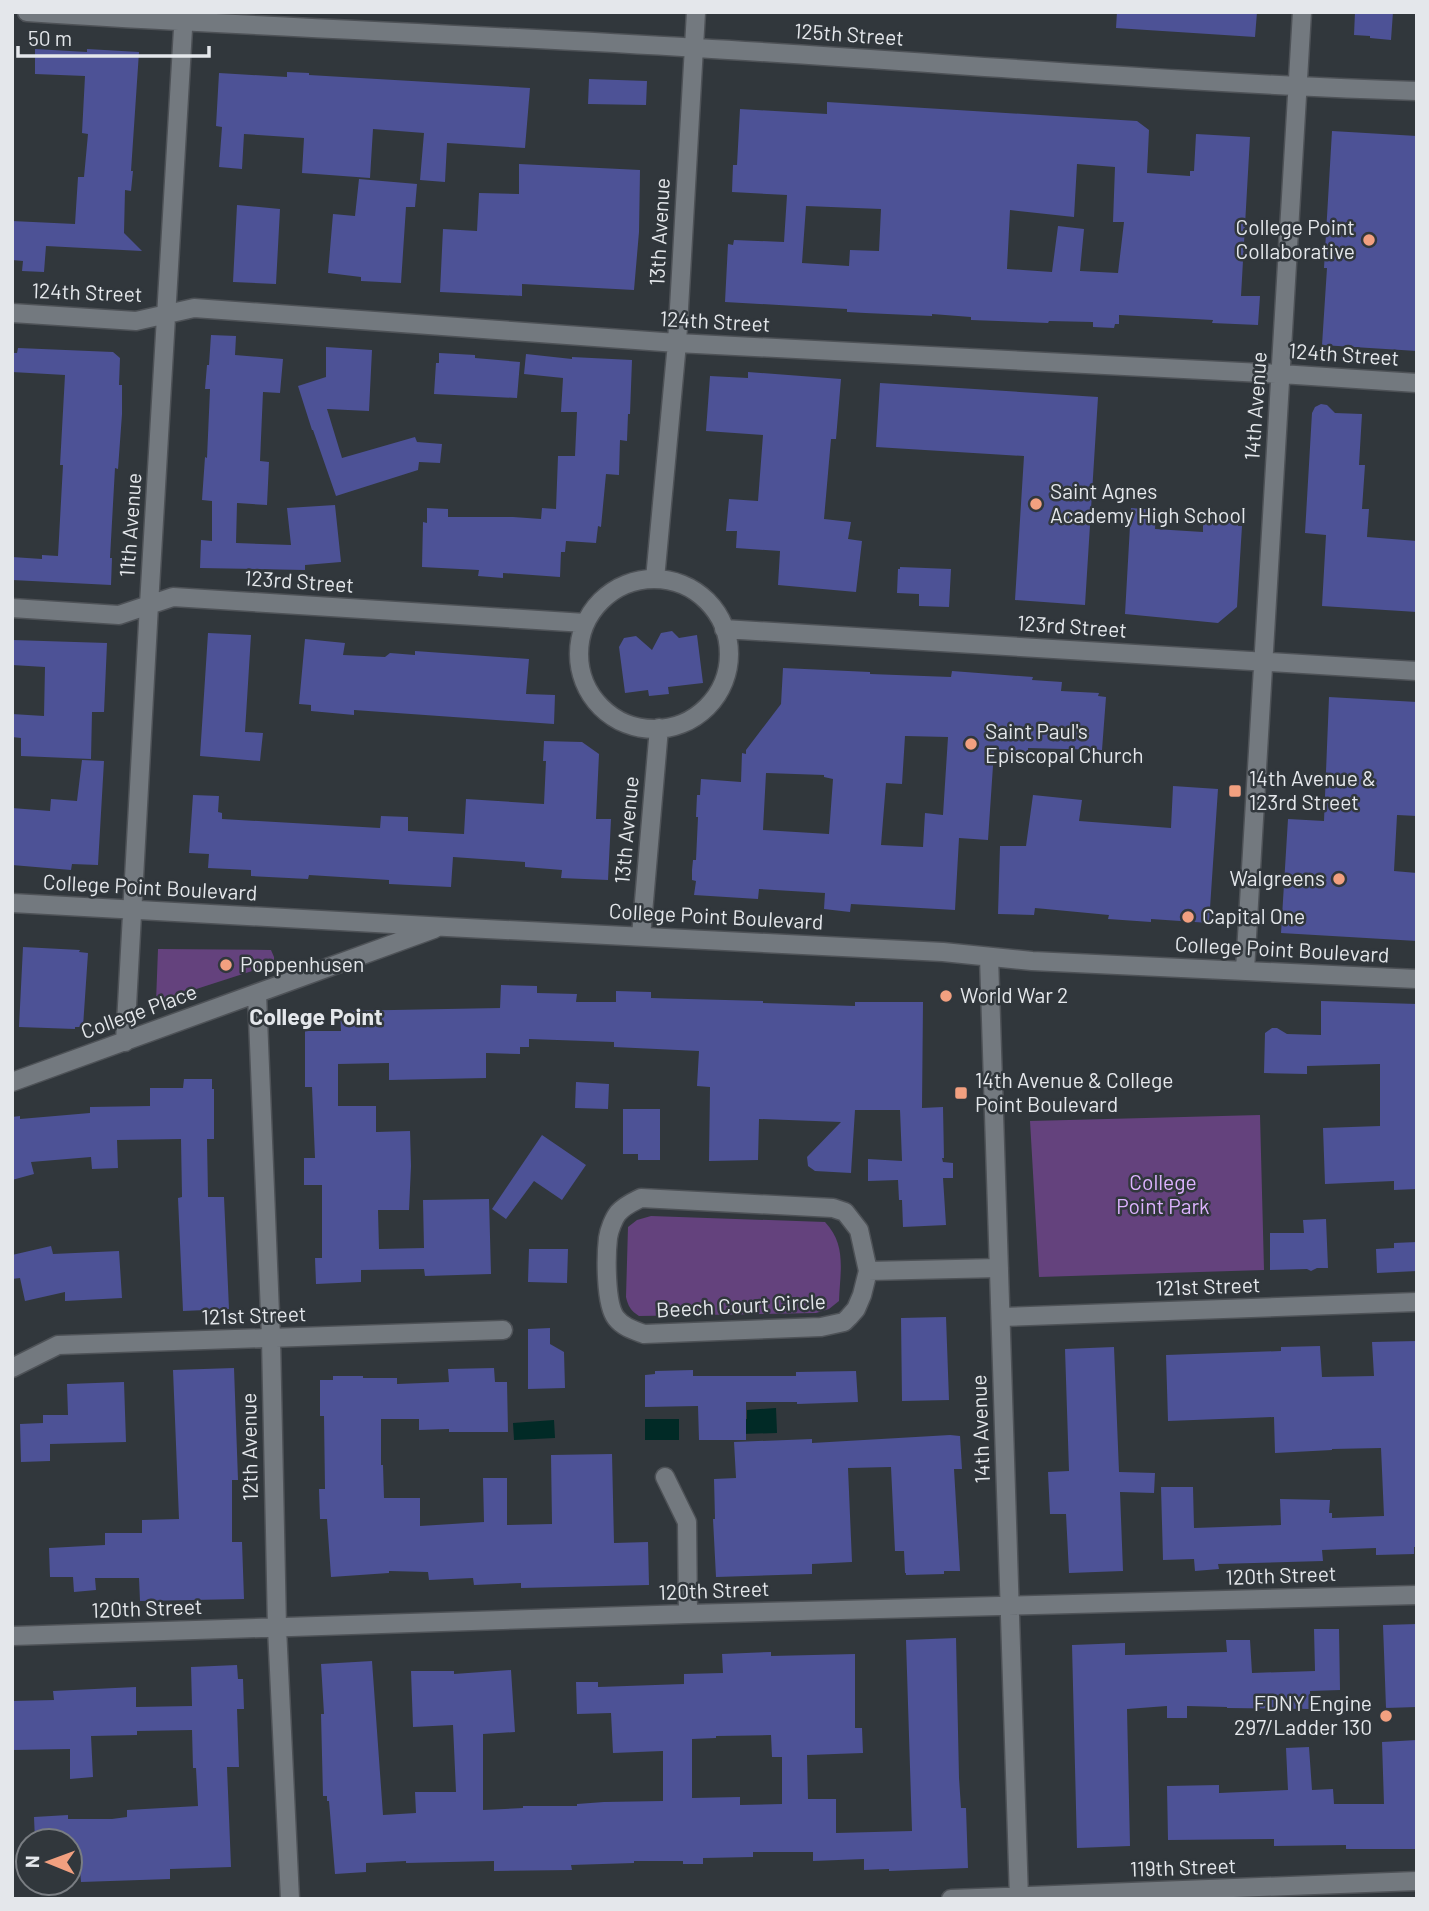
<svg xmlns="http://www.w3.org/2000/svg" width="1429" height="1911" viewBox="0 0 1429 1911" font-family="Barlow,sans-serif">
<rect width="100%" height="100%" fill="#31373c"/>
<path fill="#64427d" d="M158,949L271,950L274,957V964L156,1002Z
M1260,1115L1264,1270L1039,1277L1030,1121Z
M651,1216L825,1222C847,1245 840,1272 839,1301L829,1309L816,1313L639,1316C631,1311 628,1306 626,1297L628,1227L637,1220Z"/>
<path fill="#012a26" d="M776,1408L777,1433L741,1434L740,1420L747,1419V1410Z
M645,1419H679V1440H645Z
M554,1420L555,1438L514,1440L513,1423Z"/>
<path fill="#4d5296" fill-rule="evenodd" d="M1117,12H1257L1255,37L1116,28Z
M1355,12H1393L1391,40L1370,38V36L1354,35Z
M35,49L87,52V49L139,52L131,171H133L131,191L125,190L124,233L142,251L46,246L44,272L22,271L23,261L12,260V221L75,224L78,177H84L88,134L82,133L85,76L35,74Z
M287,72L309,73V75L530,88L525,148L447,143L445,182L420,180L424,133L373,129L370,178L302,173L304,138L244,134L242,169L219,167L222,127L216,126L219,73L287,77Z
M589,79L647,81L646,105L588,104Z
M827,102L1137,121L1149,130L1147,173L1190,176V171H1194L1196,134L1250,137L1241,296H1260L1258,325L1212,323L1213,320L1119,315V324H1115L1114,328L1093,327V322L1049,321L1048,323L971,320V317L932,314V316L865,313L847,312V309L725,302L728,244L733,245L734,240L784,242L787,195L732,192L733,165H737L740,109L827,114ZM1077,164L1115,167L1113,222H1124L1118,273L1080,271L1084,229L1058,226L1052,272L1007,269L1010,210L1074,217ZM806,206L881,209L879,251L850,250L849,266L802,263Z
M1332,131L1417,136V351L1322,345L1327,268H1324Z
M519,164L640,170L639,232L634,290L522,284V296L440,292L443,229L477,231L479,193L519,194Z
M359,179L417,184L415,207H406L401,283L361,281V277L328,273L333,214L355,216Z
M237,205L280,209L276,284L233,282Z
M211,335L236,336L235,355L283,359L280,393L263,392L260,461L269,462L267,505L237,503L236,543L291,545L287,508L335,505L341,562L305,565V570L200,568L201,540L212,541V501L202,500L205,457L207,458L210,389H205L207,365H209Z
M326,347L372,350L369,411L327,409L342,458L415,437L417,442L442,444L440,463L419,462L418,470L336,496L313,430H312L298,386L326,377Z
M18,348L113,352L120,358L119,385H122V414L118,469L115,468L110,558H112L111,585L12,580V557L42,559V555L58,556L63,465H60L65,375L12,372V353H17Z
M439,353L475,355V358L520,362L517,398L434,394L436,363H439Z
M526,354L572,359V357L632,360L630,414H628L627,441L620,440L619,475L606,474L601,527L598,526L596,543L566,541L565,552H561L560,577L503,573V578L478,576L479,570L422,567L423,522L427,523V508L448,509V517H513L541,519L542,508L556,509L558,456H575L577,412H561L563,378L524,374Z
M748,372L841,379L836,439H831L824,519L851,522L848,539L862,541L856,592L778,585L780,551L736,548L737,531H726L729,499L758,501L763,435L706,431L710,376L748,378Z
M880,383L1098,397L1085,605L1015,600L1024,456L876,447Z
M1321,404L1327,405L1335,413L1362,414L1359,465H1365L1362,509H1369L1367,537L1417,541V612L1322,606L1326,535L1305,533L1312,413L1315,407Z
M1131,508L1156,510L1155,529L1203,532V521L1238,523V526H1242L1237,607L1218,623L1125,614Z
M900,567L951,569L949,607L919,606V594L897,593L898,569H900Z
M672,631L679,638L697,635L703,683L668,687L669,694L649,696L648,690L625,693L619,647L624,638L636,636L652,650L661,633Z
M208,633L251,635L245,732L263,733L260,761L200,756Z
M305,639L345,643L343,655L385,657L390,653L415,655V651L529,659L526,694L555,695L554,724L354,710V715L311,711V705L299,704Z
M12,640L107,643L104,712H92L91,759L21,756V738L12,737V714L44,716L45,667L12,665Z
M783,668L870,672V674L951,677L952,671L1033,677L1032,680L1062,682L1061,691L1099,693L1098,696L1106,697L1102,750L1028,748V753L994,751L988,840L959,838L955,910L851,904L850,912L824,909L825,893L759,889L758,899L694,895L696,881L692,880V870L693,860H696L698,817H696L697,795H700L701,779L741,782L742,753L746,754V750L781,704ZM905,736L948,737L943,815L925,813L923,847L881,845L886,783L902,784ZM766,773L824,775V777L833,779L829,834L763,830Z
M1329,697L1417,702V816L1397,815L1394,871L1417,873V941L1281,933L1288,819L1324,821Z
M544,741L582,742L599,754L596,819H611L608,880L561,878L562,870L525,867V862L453,857L451,887L389,884V880L309,875L308,879L251,876V870L208,868L209,854L189,853L193,795L219,796L218,812L222,813V819L380,828L381,816L408,817V831L464,834L466,799L544,804L546,761H543Z
M82,760L104,761L98,865L72,864L71,870L12,865V808L50,811L51,799L77,801Z
M1173,786L1218,789L1209,923L1151,919V922L1108,919L1109,915L1035,908L1034,915L998,914L1000,846H1026L1033,795L1082,800L1079,821L1171,828Z
M23,947L80,950L79,952L88,953L83,1027H75V1029L19,1027Z
M501,985L537,986V993L577,994L576,1002H616V991L651,992V998L763,1001V1003L855,1006V1002H923L922,1108L943,1107L944,1158H942L943,1162L953,1163V1178H943L946,1225L903,1227L902,1200H899L898,1180L868,1181V1159L902,1161L900,1110H855L851,1173L815,1171L808,1166L807,1157L841,1122L759,1119L758,1160L709,1161L710,1087L697,1086L699,1051L614,1047V1042L529,1039V1047H520V1054L486,1053V1078L389,1080V1063L338,1064V1106H376V1132L410,1131L411,1166L409,1210H378L379,1249L424,1248L423,1200L489,1199L491,1274L425,1276L424,1269L361,1270V1282L316,1284L315,1258H322V1185H304V1158H315L312,1087H305V1031H341L340,1011L500,1008Z
M1321,1001L1417,1004V1189L1394,1190V1181L1325,1184L1323,1128L1380,1126V1064L1307,1066V1074L1264,1073L1265,1033L1272,1028H1277L1287,1034L1321,1035Z
M184,1079H212V1089H214V1139H207L208,1197H224L229,1309L183,1311L178,1198L182,1197L181,1139L117,1140L118,1168L92,1169L91,1157L31,1162L34,1174L12,1180V1117L20,1116V1119L90,1113V1107L150,1106V1088H183Z
M576,1082L609,1084L608,1109L575,1108Z
M623,1109H660V1160H638V1154H623Z
M542,1135L586,1165L562,1200L534,1181L506,1219L492,1209Z
M1326,1219L1328,1268H1317L1311,1271L1307,1269L1270,1270V1233H1304L1303,1220Z
M1417,1242V1271L1377,1273L1376,1249L1394,1248V1243Z
M51,1246L53,1254L119,1251L122,1298L65,1301V1292L25,1301L20,1278L12,1279V1255Z
M529,1249H568L567,1283L528,1282Z
M946,1317L949,1400L902,1401L901,1318Z
M550,1328V1344L564,1352L565,1388L528,1389V1329Z
M1417,1341V1547H1414V1554L1376,1555V1548L1322,1550L1323,1561L1218,1564L1219,1569L1195,1571L1194,1559L1163,1560L1161,1487H1193L1194,1528L1281,1525L1280,1499L1330,1500L1329,1513H1332V1518L1384,1516L1381,1448L1332,1449V1450L1275,1453L1274,1417L1168,1421L1166,1355L1281,1351V1347L1320,1346L1322,1377L1374,1376L1372,1342Z
M1114,1347L1119,1472L1155,1473L1154,1493L1120,1492L1123,1571L1069,1573L1066,1514H1050L1048,1472L1069,1471L1065,1349Z
M234,1368L238,1480H232V1542H242L244,1599L140,1601L139,1578H95L96,1590L74,1592L73,1577H50L49,1548L105,1545V1533H142V1520L179,1519L173,1370Z
M494,1368L495,1382H507L508,1432H449V1429L419,1430V1419H381V1465H383L384,1498H420V1526L484,1522L483,1478H507V1525L552,1524L551,1455L612,1454L614,1543L648,1542L649,1585L521,1588V1583L474,1585L473,1578L429,1580L428,1572L389,1571V1573L331,1577L327,1519H320L319,1489H325L324,1416H320V1380H333V1376H363V1378H397V1384L449,1382L448,1369Z
M693,1370V1376H796V1372L856,1371L858,1402L797,1404V1402H746V1440H699L698,1406L645,1407V1375L655,1374V1371Z
M124,1382L126,1442L50,1444V1461L21,1462L20,1424L43,1423V1415H68L67,1384Z
M950,1435L960,1436L962,1469H954L960,1571H944V1574L906,1575V1573H905L904,1551H895L891,1467L848,1468L852,1562L812,1564V1574L716,1577L713,1519H715L714,1479L736,1478L734,1442L812,1439V1443Z
M1417,1624V1707L1386,1708L1383,1625Z
M1314,1629H1339L1340,1690L1310,1691L1311,1709L1227,1708V1707L1187,1706V1718H1167V1706L1127,1709L1130,1846L1077,1848L1072,1645L1125,1643V1655L1227,1652L1226,1640H1250L1252,1673L1315,1671Z
M956,1638L959,1778L961,1808H966L968,1868L889,1871V1869L864,1870V1859L813,1861V1852H753V1857L703,1858V1864H683V1861H634V1863L571,1865L572,1870L494,1871V1861L406,1863V1861L366,1863V1872L335,1874L329,1801H327V1796H323L321,1714H324L321,1664L372,1661L383,1815L416,1813L415,1792H456L453,1725L413,1727L411,1671H454V1674L511,1670L515,1732L483,1734V1810L523,1808V1806H577V1804L604,1802L663,1801V1751L613,1753L611,1713L577,1714L576,1682H598V1687L684,1684V1674L723,1673L722,1654L771,1652V1656L855,1654V1728H862L863,1753L807,1755L808,1799H836V1833L912,1831L906,1640ZM771,1735L772,1757H782V1804L740,1805V1797L692,1798V1739L716,1738V1736Z
M237,1665L238,1679H243L244,1709H237L239,1767H227L231,1867L170,1869V1879L81,1882L80,1869H70V1841H35L34,1817L68,1815V1819H112L127,1817V1810L198,1806L196,1768H193L192,1730L137,1731V1735L91,1736L93,1777L70,1779V1749L12,1750V1701L54,1700L53,1691L136,1687V1707L192,1706L191,1667Z
M1417,1740V1849H1346V1845L1274,1846V1839L1168,1840L1167,1786L1219,1785V1793L1288,1790L1286,1748L1309,1747L1312,1790L1333,1789L1334,1804H1384L1382,1742Z"/>
<g fill="none" stroke-linecap="round" stroke-linejoin="round">
<g stroke="#4e5257" stroke-width="21">
<path id="minor" d="M27,12C250,27 474,34 697,48C937,62 1177,83 1417,91
M12,313L136,321L194,308L677,343L1281,374L1417,383
M579 654a75 75 0 1 1 150 0a75 75 0 1 1-150 0Z
M655,579L677,343L696,12
M12,608L119,615L173,597L585,623
M724,629L1417,671
M12,903L447,927L943,952L1032,961L1417,979
M641,936L659,728
M989,957L1019,1899
M1245,970L1302,12
M257,994L271,1338L277,1628L290,1899
M125,1042L149,605L184,12
M12,1082L434,929
M641,1198L833,1208L845,1212L859,1230L868,1271L862,1295L856,1309L849,1317L844,1322L821,1327L644,1334C633,1330 623,1327 616,1318C605,1304 606,1255 608,1238C609,1230 614,1218 618,1213C625,1205 633,1202 641,1198Z
M868,1271L999,1268
M1001,1317L1417,1302
M12,1368L58,1345L503,1330
M665,1477L687,1522L688,1614
M12,1636L688,1614L1417,1595
M951,1899L1417,1881"/>
</g>
<use href="#minor" stroke="#73797f" stroke-width="18"/>
</g>
<g fill="#f2a080" stroke="#31373c" stroke-width="2.5">
<circle cx="1369" cy="240" r="7"/>
<circle cx="1036" cy="504" r="7"/>
<circle cx="971" cy="744" r="7"/>
<rect x="1228" y="784" width="14" height="14" rx="3.5"/>
<circle cx="1339" cy="879" r="7"/>
<circle cx="1188" cy="917" r="7"/>
<circle cx="226" cy="965" r="7"/>
<circle cx="946" cy="996" r="7"/>
<rect x="954" y="1086" width="14" height="14" rx="3.5"/>
<circle cx="1386" cy="1716" r="7"/>
</g>
<g text-anchor="middle" stroke-width="5" stroke-linejoin="round" paint-order="stroke">
<g font-size="21" fill="#e4e7eb" stroke="#31373c">
<text transform="translate(849 35) rotate(4)" y="7">125th Street</text>
<text transform="translate(660 232) rotate(-87)" y="7">13th Avenue</text>
<text transform="translate(87 293) rotate(2)" y="7">124th Street</text>
<text transform="translate(715 322) rotate(3)" y="7">124th Street</text>
<text transform="translate(1344 355) rotate(4)" y="7">124th Street</text>
<text transform="translate(1256 406) rotate(-86)" y="7">14th Avenue</text>
<text transform="translate(131 525) rotate(-86)" y="7">11th Avenue</text>
<text transform="translate(299 582) rotate(4)" y="7">123rd Street</text>
<text transform="translate(1072 627) rotate(4)" y="7">123rd Street</text>
<text transform="translate(627 830) rotate(-85)" y="7">13th Avenue</text>
<text transform="translate(150 888) rotate(3)" y="7">College Point Boulevard</text>
<text transform="translate(716 917) rotate(3)" y="7">College Point Boulevard</text>
<text transform="translate(1282 950) rotate(3)" y="7">College Point Boulevard</text>
<text transform="translate(139 1012) rotate(-20)" y="7">College Place</text>
<text transform="translate(1208 1287) rotate(-2)" y="7">121st Street</text>
<text transform="translate(741 1306) rotate(-3)" y="7">Beech Court Circle</text>
<text transform="translate(254 1316) rotate(-2)" y="7">121st Street</text>
<text transform="translate(981 1429) rotate(-92)" y="7">14th Avenue</text>
<text transform="translate(250 1447) rotate(-91)" y="7">12th Avenue</text>
<text transform="translate(1281 1576) rotate(-2)" y="7">120th Street</text>
<text transform="translate(714 1591) rotate(-2)" y="7">120th Street</text>
<text transform="translate(147 1609) rotate(-2)" y="7">120th Street</text>
<text transform="translate(1183 1868) rotate(-2)" y="7">119th Street</text>
</g>
<g font-size="21" fill="#e4e7eb" stroke="#31373c" text-anchor="start">
<text x="1355" y="235" text-anchor="end">College Point<tspan x="1355" dy="24">Collaborative</tspan></text>
<text x="1050" y="499">Saint Agnes<tspan x="1050" dy="24">Academy High School</tspan></text>
<text x="985" y="739">Saint Paul's<tspan x="985" dy="24">Episcopal Church</tspan></text>
<text x="1249" y="786">14th Avenue &amp;<tspan x="1249" dy="24">123rd Street</tspan></text>
<text x="1325" y="886" text-anchor="end">Walgreens</text>
<text x="1202" y="924">Capital One</text>
<text x="240" y="972">Poppenhusen</text>
<text x="960" y="1003">World War 2</text>
<text x="975" y="1088">14th Avenue &amp; College<tspan x="975" dy="24">Point Boulevard</tspan></text>
<text x="1372" y="1711" text-anchor="end">FDNY Engine<tspan x="1372" dy="24">297/Ladder 130</tspan></text>
</g>
<g font-size="21" fill="#ddb3ff" stroke="#31373c">
<text x="1163" y="1190">College<tspan x="1163" dy="24">Point Park</tspan></text>
</g>
<g font-size="23" font-weight="bold" fill="#e4e7eb" stroke="#31373c">
<text x="316" y="1025">College Point</text>
</g>
</g>
<rect width="1429" height="1911" fill="none" stroke="#e4e7eb" stroke-width="28"/>
<g transform="translate(49 1862) rotate(271)"><circle r="33" fill="#31373c" stroke="#797d82" stroke-width="2"/>
<path d="M0-5L12 26L0 18L-12 26Z" fill="#f2a080"/>
<text y="-10" font-size="19" font-weight="bold" text-anchor="middle" fill="#e4e7eb">N</text>
</g>
<path d="M18 46v10h191v-10" fill="none" stroke="#e4e7eb" stroke-width="3.5"/>
<text x="28" y="46" font-size="21" fill="#e4e7eb" stroke="#31373c" stroke-width="5" paint-order="stroke">50 m</text>
</svg>
